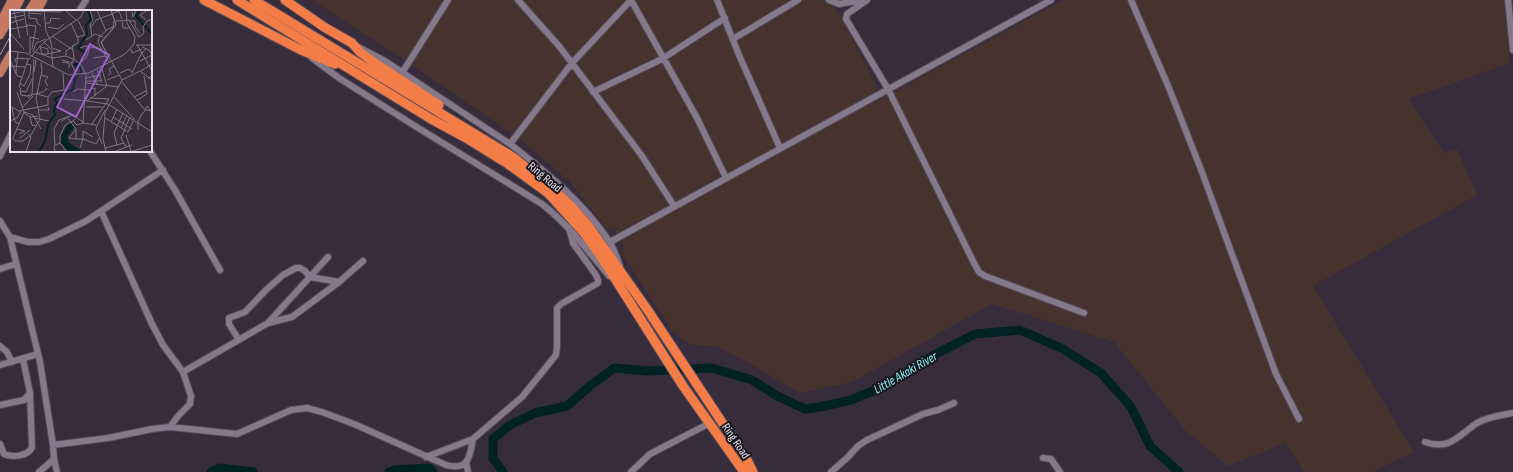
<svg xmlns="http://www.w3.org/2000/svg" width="1513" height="472" viewBox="0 0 1513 472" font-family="'Sofia Sans Condensed',sans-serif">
<rect width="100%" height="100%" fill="#372c3c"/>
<path fill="#47332e" d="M312,0H828L839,13L883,98L1063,0H1504L1510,63L1409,99L1444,153L1457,149L1477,195L1313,286L1414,452L1372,472H1304L1285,443L1228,466L1186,431L1114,342L992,304L852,382L800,393L745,361L718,347L689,344L672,330L622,254L623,243L614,229L607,228L568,180L521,140L403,59Z"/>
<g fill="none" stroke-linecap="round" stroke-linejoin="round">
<path stroke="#002224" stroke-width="9" d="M211,472L220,468L253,472
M389,472L396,470L429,468L433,472
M503,472L493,458V439L510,425L535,413L567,406L590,386L614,368L649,371L712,368L752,380L777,396L805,409L820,407L851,400L882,387L932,356L975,334L1020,330L1063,349L1101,373L1131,407L1150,446L1179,472"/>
<g stroke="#534957" stroke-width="8">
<path id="minor" d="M518,0L559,46L642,156L674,206
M631,0L697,118L726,178
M717,0L739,55L780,148
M829,0L839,4L862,0
M867,0L847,14L846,19L888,89L975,265L979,272L985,276L1084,313
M1131,0L1169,88L1200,167L1276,374L1299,419
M1508,0L1513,50
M79,11L86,0
M733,39L798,0
M358,47L385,61L510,144C546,172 583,202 609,241C614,248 617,258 620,266
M312,58L339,78L415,126L542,204C568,224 588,251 609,276
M402,73L448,0
M593,92L662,59L725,18
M510,144L572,63L631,0
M150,151L175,190L220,270
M0,156L11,134
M101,211L152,324L163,345L183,372L191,396L190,404L178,416L170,427
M0,221L10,237L40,362L53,445L54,459L57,472
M10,237L28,242H39L49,239L86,221L163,170
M610,242L1051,0
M0,269L16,264
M268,323L292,317L339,282L363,261
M239,340L229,324V318L245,312L267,289L283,275L296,268H300L305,271L310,277L339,282
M0,346L7,352L12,362
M0,365L38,354
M183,372L268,323L328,257
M0,405L24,400L30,393
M1425,442C1450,451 1459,435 1477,423C1487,417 1502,415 1513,413
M0,444L4,454C12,458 29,456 32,447L30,393L23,359
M53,445L108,438L152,429L170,427L237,434L291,410L307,408L322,412L354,424L446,465C469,471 470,456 473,439L522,397L556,355L557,347V308L561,304L598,283V280L596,275L573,243L569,228
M426,457L473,439
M1043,458L1051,459L1060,472
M466,463L468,472
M39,472L54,459
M631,472L650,454L710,423
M831,472L847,458L858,446L867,440L923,414L938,410L954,403"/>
</g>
<g stroke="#534957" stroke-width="10">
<path id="major" d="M14,11L20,0
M29,11L36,0
M37,11L43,0
M0,23L12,0
M0,35L11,16
M0,73L11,54"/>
</g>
<g stroke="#534957" stroke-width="11">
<path id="highway" d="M204,0L301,50L335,64
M237,0L431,119L466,138L508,164L548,193L584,233L600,255L683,386L744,472
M254,0L513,157L551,187L572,207L590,228L649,312L747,460L753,472
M285,0L324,27L352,43L360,52L369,59L439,105"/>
</g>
<use href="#minor" stroke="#84788a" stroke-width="6"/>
<use href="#major" stroke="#c77a61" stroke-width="8"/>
<use href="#highway" stroke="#f47c46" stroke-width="9"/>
<path stroke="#a79eaa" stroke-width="1" d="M0,55L11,35"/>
</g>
<g text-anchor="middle" stroke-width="4" stroke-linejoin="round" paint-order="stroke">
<g font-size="12" fill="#e8e1eb" stroke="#1b171e">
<text transform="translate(545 177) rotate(40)" y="4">Ring Road</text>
<text transform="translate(736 441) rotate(56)" y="4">Ring Road</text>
</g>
<g font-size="13" font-style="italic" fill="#89f0f5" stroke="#1b171e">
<text transform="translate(905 372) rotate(-30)" y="5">Little Akaki River</text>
</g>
</g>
<g transform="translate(10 10)">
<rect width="142" height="142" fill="#372c3c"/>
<path d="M60,112L64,117L57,126L58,132L74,142H59L51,134V126Z" fill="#002224"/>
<path fill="none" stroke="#002224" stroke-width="2" d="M130,0L126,6L142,24M29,142L35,131L39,112L45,105L44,100L47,93L45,89L63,79L65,69L71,62L70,55H64L71,52L75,43L68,38L77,24L76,15L81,10L78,0"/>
<path fill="none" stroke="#7e7482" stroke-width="1" d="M34,0L36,21L39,28M55,0L66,10M80,0L83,10L80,14L82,26M87,0L96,21M4,1L10,28M14,1L18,26M19,1V8L27,9V13L31,16M122,2L123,7L126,0M19,3L32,4M103,3L109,1L112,9M0,4L17,1L51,2M0,8L15,5M112,10L113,18H119M136,10L130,5L138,0M106,11L119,10L129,27L134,23L133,17L137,11L142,9M120,11H125V17L130,23M0,13L14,9M36,13H40L41,8L50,9M61,13L68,29V33L62,36M17,15L26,16L22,39M38,17L48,19L54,14M81,17L86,10L102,4M1,19L18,16M96,20L103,17L104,11M96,21L89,27L88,33L99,52M0,23L14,39M42,26L63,40L64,49L70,54M67,27L75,25L68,10M76,30L85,24L93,27M34,32L42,40V48L56,46L63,49V53L52,50M126,35H142M127,35L141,59L142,65L138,69M30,36L32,44H38M31,37L38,39V44M132,37L139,40L142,45M70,38L76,36L91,39M121,39L122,43L132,39M0,41L16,43L59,65L79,63L115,44L124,34L125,27L117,13L116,0M8,42L6,61L7,66L12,67M23,42L26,33L36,29M25,42L42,48L43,56M20,44V27L29,29M38,44L51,41L42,38L40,28M97,44L91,32L106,15L101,0M56,45V41L63,36L62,40M83,48L97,46M0,49L6,64M130,51L142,45M5,52L6,48L19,49M52,52L58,53L60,56L58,58M61,53L66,64M0,56L15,57M131,61L142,54M24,62L26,50M75,63L70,53L76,48L80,37M82,63L87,75M110,63L119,59L123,63M122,63L131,44L136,39M31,65L38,67L35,71L38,76M98,65L101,63L99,59L104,56M76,68L91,65M97,70L109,65M112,70L130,61L142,70M76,71H92L87,60M112,72L135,100L137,96L140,100M10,73L14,76L20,64L21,55L16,54M76,73L109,77M81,79L85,78V86M10,80L11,85L17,86L33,82L37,78L36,80M11,80L9,76L18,50L34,32L71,7L74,0M11,81L16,82L22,69M7,82L14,102L3,128L5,131H13L21,125L30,109L26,88L32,61L31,52M63,82L67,79L80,80M38,87L42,82L54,80L53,63M104,87L124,109M124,87L136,81M18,88L22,85L24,49M80,88L99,89M54,89L77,91L97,76L92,59M127,90L137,84L134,66M77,91L98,94L142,122M0,96L9,101L38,95V87L27,84M76,97H92M2,98L5,112L9,114M12,98L23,86M28,100H39L38,97M14,102L23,105L31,119M14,103L20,107L28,106M20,107L22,115L26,116M103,107L122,119M24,108L39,111M95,108L118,122L124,109M65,109L63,111L67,115L73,113L76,64M0,111L7,108L11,101M51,112L57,107L66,119M101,112L107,99M73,113L86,115M82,114L99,89M111,118L117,105M7,119L15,121L9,124M128,120V112L132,104L136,100L142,101M116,125L121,141M10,128L20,120M66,129L59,128L66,119V129H73L70,138M73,129L86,134L89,128M73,129V121L83,127M92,134L86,118L95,100M45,135L44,119L49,110L63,105L73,112M107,135L104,123L113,103M116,137L111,128L120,107M95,138L114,133M106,141L122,135M16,142L21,127L18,124M45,142L44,136L50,133M57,142L50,133V126L55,115L63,111M96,142L93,129L95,103L112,70L91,33L106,15L101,0M120,142L142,135"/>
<path fill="#9c62cc" fill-opacity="0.15" stroke="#9c62cc" stroke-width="2" d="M80,34L99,45L66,107L47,97Z"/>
<rect width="142" height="142" fill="none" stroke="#e8e1eb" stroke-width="2"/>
</g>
</svg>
